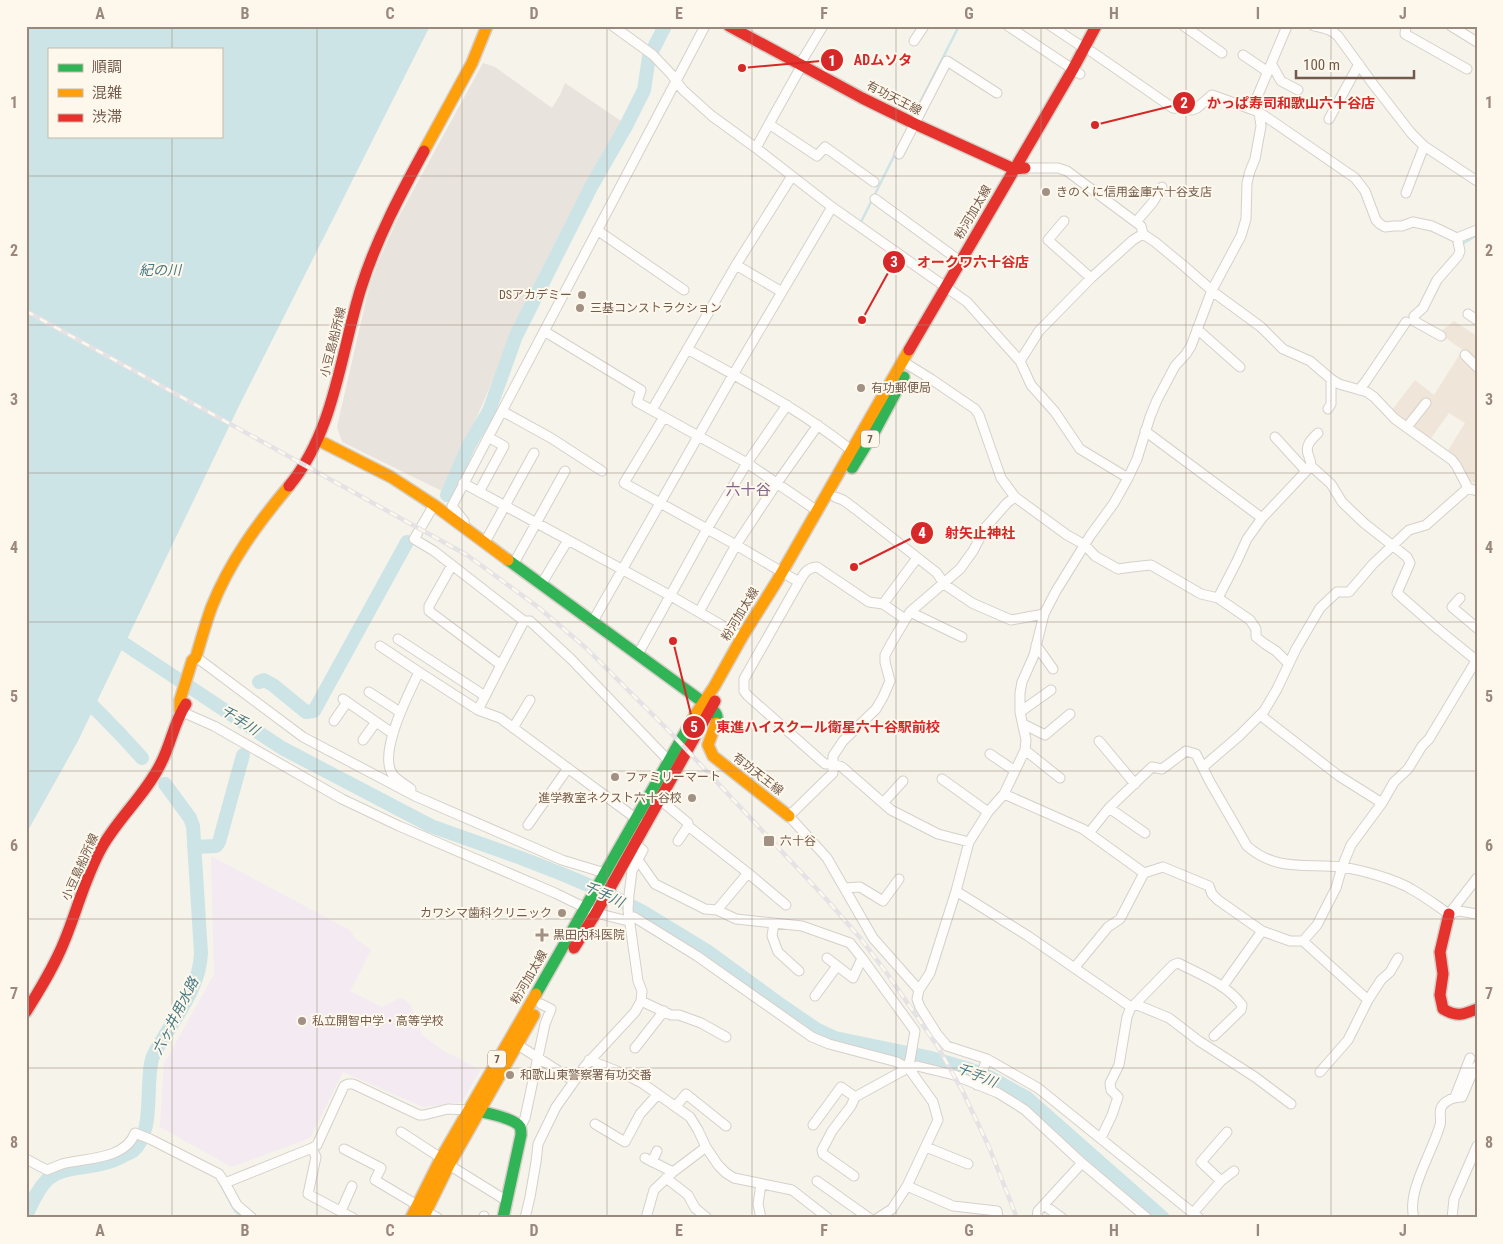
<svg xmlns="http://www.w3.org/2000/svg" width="1503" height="1244" viewBox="0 0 1503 1244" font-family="'Roboto Condensed','Noto Sans JP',sans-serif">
<rect width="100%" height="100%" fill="#f6f3eb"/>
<path fill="#efe6d9" d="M1454,321L1477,336V362L1468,354L1439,333Z
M1460,354L1477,372V484L1469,480L1447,452L1465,423L1449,413L1431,438L1389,414L1415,380L1434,395Z"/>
<path fill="#e8e3dc" d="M483,63L495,67L552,108L560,95L565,83L624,123L592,180L587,185L538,287L517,325L444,492L342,442L337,427L369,287L379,260L398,218Z"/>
<path fill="#f3eaf2" d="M211,856L350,930L355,938L371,950L350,991L382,1007L400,998L405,1000L410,1004L422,1035L442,1050L480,1070L462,1102L423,1107L343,1072L310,1138L232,1167L160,1127L164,1064L214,974Z"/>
<path fill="#cde4e6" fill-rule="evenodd" d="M26,26H430L239,406L78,741L26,834ZM49,49H221V136H49Z"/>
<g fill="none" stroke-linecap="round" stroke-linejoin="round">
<path stroke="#cde4e6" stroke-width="2.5" d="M913,116L959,26
M861,222L896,152
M1464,243L1477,235
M144,1132L150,1135
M155,1137L212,1166L213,1169
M217,1178L235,1211L244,1218"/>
<path stroke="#cde4e6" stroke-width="14" d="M447,495L469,445L489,411L516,336L591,187L626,126L644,90L649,57L665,26
M111,635L282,748L431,826L521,858L562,874L600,890L643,912L707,951L778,1003L816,1029L835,1038L927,1057L969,1069L989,1077L1027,1098L1163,1218
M259,682L264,680L273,685L306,712L314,711L407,542
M82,695L121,735L142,758
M194,847L216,846L219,842L243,755
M26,1216C32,1203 37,1190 47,1180C64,1165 89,1169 109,1162C114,1161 118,1158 123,1156C126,1154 130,1153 133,1151C155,1133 145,1084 152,1059C155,1050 162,1041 167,1032C182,1008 200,983 201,953L193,826L190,818L165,784"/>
<g stroke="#d5d0c9" stroke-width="11">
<path id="street" d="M613,26L653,55L671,74L683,90L712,116L756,148L832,207L967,302L1020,361L1031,385L1055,412L1080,449L1128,478
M1008,26L1080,74
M1051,26L1084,48
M1184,26L1222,53
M1314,26C1323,28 1331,29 1338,36L1373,84L1411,133L1424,146L1477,181
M1406,26L1405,34L1467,69
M1451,26L1477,42
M914,41L924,26
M1092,52L1173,108L1192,110L1197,108L1212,95L1259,112L1355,178L1365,191L1376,220L1380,224L1385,227L1394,226H1402L1413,222L1432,226L1457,238L1477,230
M1243,55L1268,72
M800,64L823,26
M1272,65L1281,81L1298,90
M1329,119L1359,64
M769,124L802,65
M756,148L769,124L817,156L825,147L874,182
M899,154L947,61L997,93
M1025,168H1058L1067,171L1141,226L1143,234L1155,242L1184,266L1216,294L1261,327L1283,349L1310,361L1331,379L1339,384L1367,392L1374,397L1395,419L1452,460L1456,465L1468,488L1477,491
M1406,193L1424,146
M875,199L960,261
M1064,221L1048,240L1091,278
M1136,222L1153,202L1162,187
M597,230L684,290
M736,265L782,292
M1468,314L1477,320
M1197,329L1240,367
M544,331L641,390L637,402L664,417
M1441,336L1414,321V316L1423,308L1437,280L1458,256L1460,251L1457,238
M687,349C743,380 801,410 851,450
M1465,355L1477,367
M902,361L931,379L975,409L979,415L1001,478L1015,497L1067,535L1085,545L1095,556L1118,569L1132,567L1151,565L1201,594L1218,598L1250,620L1256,629V637L1265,644L1276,651L1289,664
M1020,361L1039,331L1091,278L1133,240L1143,234
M1359,390L1366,381L1406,322
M1328,409L1331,404V379
M652,410L736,265L792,176
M502,411L551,438L602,471
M1407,427L1426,403
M1145,431L1262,518
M1275,437L1306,471
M1311,466L1331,484L1342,502L1364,523L1407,557L1410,563L1397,593L1439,630L1476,660
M463,483L671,596L742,637
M479,492L504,446L488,437
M835,497L843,500L854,508L937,573L944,584L972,603L1011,620L1044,614
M434,505L414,539L434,551L524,621H530L571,659L668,760
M816,510L747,463L664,417L624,483L736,545L799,582L744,679V691L748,696L825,764H833L842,767L891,810L938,834L969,842
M464,524V521L452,506L705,26
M485,542L534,453
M514,563L565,471
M452,565L429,606V611L501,665L478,710L500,718L638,820
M799,582C804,574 806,568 817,567L869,602L883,604L905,619
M542,583L568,540
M1218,598L1237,561L1247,539L1262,518L1311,466C1311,461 1310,459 1308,454C1305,445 1312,439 1318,433
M1460,598L1452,607L1477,628
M883,604L917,558
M699,612L736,545L777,483L818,425
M910,612L962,637
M593,621L733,375L832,207
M398,639L485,696
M1036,645L1053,669
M380,646L419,672L478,710
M638,654L707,529L747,463L787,405
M196,657L303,737L415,796L562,860L605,873
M501,665L524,621
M369,692L400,712
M343,699L392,733
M180,711L214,726L342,799L399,826L555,893L596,913L624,920H629L634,917L697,956L812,1037L829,1044L897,1062L910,1070L933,1102L938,1120L907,1186L892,1209L878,1218
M1020,712L1051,690
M1260,715L1339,776L1382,803
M334,721L347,702
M1023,724L1045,735L1070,714
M513,728L530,700
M363,740L376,722
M1099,741L1135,784
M1025,750L1060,778
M990,754L1015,771
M1203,767L1239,736L1264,711L1277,689L1296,649L1320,608L1337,592H1349L1373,564L1409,530L1426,525L1468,488
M942,779L988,812
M411,789C406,785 397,780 393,775C377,754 409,693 419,672
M1004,794L1083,829L1144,873
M659,799L688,823V826L678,841
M883,803L903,781
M1109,808L1145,833
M528,825L568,768
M688,826L748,873
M1089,833L1109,808L1152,767L1162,769L1186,751L1196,754L1210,782L1247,846C1276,872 1307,863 1342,867C1361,870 1395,879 1411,889C1424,896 1437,906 1449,914L1459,911L1477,914
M638,860L655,884L705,909L717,910L736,919L802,926L850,943L862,958L853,978L827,958
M844,888L860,887L883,901L899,879
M956,891L1028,936L1131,1007L1135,1004L1169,1018L1199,1041L1255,1077L1291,1104
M717,910L748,873L786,905
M1449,914L1477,878
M774,923L772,936L778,952L799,971
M1303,941L1317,925L1336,888L1342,867L1351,845L1382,803L1394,782L1408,769L1422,746L1429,739L1477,659
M1075,967L1108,927L1120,919L1144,873L1163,867L1209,886L1212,894L1218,900L1262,931L1290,941H1303L1368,1000L1348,1040L1320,1072
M1223,986L1262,931
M919,990L873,938L827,858L789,816L833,773V756L843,741L876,709L883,697L890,681L885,662V655L892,642L910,612L960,569L973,551L985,528L1007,503L1015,497
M815,996L837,966
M1368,1000L1381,980L1390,972L1398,958
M641,1001L671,1015H679L701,1023L726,1037
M1135,1004L1173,965L1178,963C1201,975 1226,984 1242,1005L1241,1010L1214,1036
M518,1045L574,1081
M635,1048L664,1011
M589,1060L622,1073L642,1083L690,1117L698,1130L706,1147L718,1165L726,1173L734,1178L792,1190L828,1218
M910,1070L917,1066L954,1075L998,1093L1011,1101L1025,1110L1082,1163L1147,1218
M977,1085L987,1059
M1455,1097L1470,1058
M676,1106L686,1094L726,1126
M595,1124L625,1142L640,1114L658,1094
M813,1125L841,1087L855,1097
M520,1128L525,1118L545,1024L551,1009L541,1004
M401,1132L441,1158
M1101,1138L1112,1115L1118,1097L1111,1090L1110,1083L1119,1065L1127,1017L1131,1007
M926,1147L968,1164
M312,1148L316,1157L308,1194L353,1218
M344,1149L381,1168L375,1180L417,1205
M645,1158L673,1172
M26,1159L47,1170C52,1168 57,1166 62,1164C85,1158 125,1160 135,1133L150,1139L219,1174L225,1183L237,1205L252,1218
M652,1162L657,1151
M449,1165L507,1201
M854,1176L823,1154L822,1150L832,1131L851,1106L855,1097L906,1069L910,1060L915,1031L862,958
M666,1178L688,1195L695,1208L707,1218
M817,1181L869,1218
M1221,1181L1201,1162L1227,1132
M225,1183L312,1148L317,1145L344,1086L348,1084H353L419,1115H424L448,1109L468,1110
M761,1184L758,1204L761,1218
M907,1186L953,1206L997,1211L998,1218
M1044,1205L1062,1218
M341,1211L352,1186
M426,1212L438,1218
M1193,1213L1221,1181L1234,1171
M483,1218L484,1216
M525,1218L530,1197L536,1162L538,1144L556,1107L585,1066L635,1012L641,1001L642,991L638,981L628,910L629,895L632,871L643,850L634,843
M646,1218L654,1190L673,1172L706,1147
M1037,1218L1038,1211L1082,1163
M1199,1218L1038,1088L987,1059L947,1046L937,1034L920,1007L917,999L919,990L930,973L956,891L969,842L988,812L1004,794L1025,750L1026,740L1020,712V693L1022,682L1034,655L1044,614L1056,591L1090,536L1114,503L1128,478L1137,459L1150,417L1157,400L1175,366L1186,354L1191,346L1212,290L1241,236L1246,219L1247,183L1250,171L1255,159L1261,126L1259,112L1255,102L1287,26
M1414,1218C1406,1192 1433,1151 1440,1125C1442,1119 1438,1112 1442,1106C1447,1099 1454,1097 1462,1097L1473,1071L1477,1066
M1452,1218L1454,1199L1477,1146"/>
</g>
<g stroke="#d5cfc8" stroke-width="14">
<path id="fast" d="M852,468L876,429L904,377
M508,560L711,708C716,713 719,716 716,723
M536,994L695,715
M470,1110C480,1111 515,1118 520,1127C521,1129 521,1132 521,1135L503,1218"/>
</g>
<g stroke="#d5cfc8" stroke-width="14">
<path id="slow" d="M424,151L472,63L487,26
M318,440L391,477L434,505L508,560
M180,711V700L192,661L196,657C201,640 206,622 212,606C230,561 258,523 289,486
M695,715L714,687L742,637L777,581L909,350
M716,723L708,745L713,756L789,816
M411,1218L441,1158L536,994
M423,1218L449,1165L534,1015"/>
</g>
<g stroke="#d5cfc8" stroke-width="14">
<path id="jam" d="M729,26L862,98L915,124L1014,169L1025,168
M909,350L1073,69L1096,26
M289,486C335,430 340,355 361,288C376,240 400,195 424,151
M1449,914L1440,952L1443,974L1440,995L1443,1009C1457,1017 1462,1015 1477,1009
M574,948L596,913L715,701
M26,1012C40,989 54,967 64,942C77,911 85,877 102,847C119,817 146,794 161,763C171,744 174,722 186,704"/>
</g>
<use href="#street" stroke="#fefdfc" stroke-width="9"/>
<use href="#fast" stroke="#30b455" stroke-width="11"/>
<use href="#slow" stroke="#ff9f0a" stroke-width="11"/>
<use href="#jam" stroke="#e5322d" stroke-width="11"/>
<g stroke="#e4e2e4" stroke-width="4.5">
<path id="rail" d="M26,311L467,555L538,607L586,648L670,732L828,901L861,939L886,972L938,1047L963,1092L989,1147L1017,1218"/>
</g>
<use href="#rail" stroke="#fef8ec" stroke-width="2.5" stroke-dasharray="8" stroke-linecap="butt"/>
</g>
<path fill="none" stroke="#9a887c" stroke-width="1" stroke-opacity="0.55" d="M172,26V49M317,26V1218M462,26V1218M607,26V1218M752,26V1218M896,26V1218M1041,26V1218M1186,26V1218M1331,26V1218M172,136V1218M26,176H1477M26,325H1477M26,473H1477M26,622H1477M26,771H1477M26,919H1477M26,1068H1477"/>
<g fill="#a19084" stroke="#fef8ec" stroke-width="2">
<circle cx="1046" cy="192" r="5"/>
<circle cx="582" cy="295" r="5"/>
<circle cx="580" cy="308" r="5"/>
<circle cx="861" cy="388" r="5"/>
<circle cx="615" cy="777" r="5"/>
<circle cx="692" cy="798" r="5"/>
<rect x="763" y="835" width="12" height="12" rx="2.5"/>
<circle cx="562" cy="913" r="5"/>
<path d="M539.5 927.5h5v5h5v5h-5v5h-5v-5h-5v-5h5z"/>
<circle cx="302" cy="1021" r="5"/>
<circle cx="510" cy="1075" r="5"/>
</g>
<g text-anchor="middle" stroke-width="4" stroke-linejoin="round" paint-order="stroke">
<g fill="#fef8ec" stroke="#9d8a7c" stroke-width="1">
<rect x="861" y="430.5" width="18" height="17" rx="4"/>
<rect x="488" y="1050.5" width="18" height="17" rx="4"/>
</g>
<g font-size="11" font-weight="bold" fill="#735b4c">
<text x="870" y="443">7</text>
<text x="497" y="1063">7</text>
</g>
<g font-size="12" fill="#735b4c" stroke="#fef8ec">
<text transform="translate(894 98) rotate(27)" y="4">有功天王線</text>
<text transform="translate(973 212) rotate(-60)" y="4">粉河加太線</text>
<text transform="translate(333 342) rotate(-76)" y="4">小豆島船所線</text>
<text transform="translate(740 614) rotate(-59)" y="4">粉河加太線</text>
<text transform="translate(758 774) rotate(38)" y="4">有功天王線</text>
<text transform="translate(80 867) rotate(-66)" y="4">小豆島船所線</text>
<text transform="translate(529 977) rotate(-60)" y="4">粉河加太線</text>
</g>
<g font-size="12" fill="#735b4c" stroke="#fef8ec" text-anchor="start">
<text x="1056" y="196">きのくに信用金庫六十谷支店</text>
<text x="572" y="299" text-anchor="end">DSアカデミー</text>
<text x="590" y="312">三基コンストラクション</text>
<text x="871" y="392">有功郵便局</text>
<text x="625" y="781">ファミリーマート</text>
<text x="682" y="802" text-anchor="end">進学教室ネクスト六十谷校</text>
<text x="780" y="845">六十谷</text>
<text x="552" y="917" text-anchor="end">カワシマ歯科クリニック</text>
<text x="553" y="939">黒田内科医院</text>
<text x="312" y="1025">私立開智中学・高等学校</text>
<text x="520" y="1079">和歌山東警察署有功交番</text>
</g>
<g font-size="14" font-style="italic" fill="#477985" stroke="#fef8ec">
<text x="160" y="275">紀の川</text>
<text transform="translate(240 720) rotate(33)" y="5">千手川</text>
<text transform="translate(604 894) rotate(25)" y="5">千手川</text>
<text transform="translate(175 1016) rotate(-63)" y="5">六ヶ井用水路</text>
<text transform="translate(977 1075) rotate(22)" y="5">千手川</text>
</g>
<g font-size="15" fill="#82648f" stroke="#fef8ec">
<text x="748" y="495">六十谷</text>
</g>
</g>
<path fill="none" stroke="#d62828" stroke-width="2" d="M742 68L832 60M1095 125L1184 103M862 320L894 262M854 567L922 533M673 641L694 727"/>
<g fill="#d62828" stroke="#fef8ec" stroke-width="2">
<circle cx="742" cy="68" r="5"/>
<circle cx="1095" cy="125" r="5"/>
<circle cx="862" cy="320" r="5"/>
<circle cx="854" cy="567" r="5"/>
<circle cx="673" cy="641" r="5"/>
<circle cx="832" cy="60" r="12"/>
<circle cx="1184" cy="103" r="12"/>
<circle cx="894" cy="262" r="12"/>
<circle cx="922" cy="533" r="12"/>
<circle cx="694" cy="727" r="12"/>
</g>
<g font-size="15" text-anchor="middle" font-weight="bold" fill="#fff">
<text x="832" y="66">1</text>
<text x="1184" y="108">2</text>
<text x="894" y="267">3</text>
<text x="922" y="538">4</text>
<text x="694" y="732">5</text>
</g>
<g font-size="14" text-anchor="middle" font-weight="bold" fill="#d62828" stroke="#fef8ec" stroke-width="4" stroke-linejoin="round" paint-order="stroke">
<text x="883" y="65">ADムソタ</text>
<text x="1291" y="108">かっぱ寿司和歌山六十谷店</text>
<text x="973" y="267">オークワ六十谷店</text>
<text x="980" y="538">射矢止神社</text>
<text x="828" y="732">東進ハイスクール衛星六十谷駅前校</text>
</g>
<rect width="1503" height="1244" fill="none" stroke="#fef8ec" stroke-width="55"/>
<rect x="48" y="48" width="175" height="90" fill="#fef8ec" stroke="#c6b9ac"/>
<rect x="58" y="64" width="25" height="8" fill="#30b455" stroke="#c6b9ac"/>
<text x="92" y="72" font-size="15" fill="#735b4c">順調</text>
<rect x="58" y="89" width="25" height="8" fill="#ff9f0a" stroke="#c6b9ac"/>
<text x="92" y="98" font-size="15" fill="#735b4c">混雑</text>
<rect x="58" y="114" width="25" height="8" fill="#e5322d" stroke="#c6b9ac"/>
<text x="92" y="122" font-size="15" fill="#735b4c">渋滞</text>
<path d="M1296 70v8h118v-8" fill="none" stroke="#735b4c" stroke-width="2.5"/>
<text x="1303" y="70" font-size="15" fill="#735b4c" stroke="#fef8ec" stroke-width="4" paint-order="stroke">100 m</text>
<rect x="28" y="28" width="1448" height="1188" fill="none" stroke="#9a887c" stroke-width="2"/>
<g font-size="16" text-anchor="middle" font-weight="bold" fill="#9a887c">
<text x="100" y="19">A</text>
<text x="245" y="19">B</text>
<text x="390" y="19">C</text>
<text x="534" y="19">D</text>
<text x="679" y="19">E</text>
<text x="824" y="19">F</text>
<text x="969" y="19">G</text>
<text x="1114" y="19">H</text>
<text x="1258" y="19">I</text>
<text x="1403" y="19">J</text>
<text x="14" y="108">1</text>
<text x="1489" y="108">1</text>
<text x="14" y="256">2</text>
<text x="1489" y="256">2</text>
<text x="14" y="405">3</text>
<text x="1489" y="405">3</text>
<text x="14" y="553">4</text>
<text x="1489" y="553">4</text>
<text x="14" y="702">5</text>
<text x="1489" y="702">5</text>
<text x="14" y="851">6</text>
<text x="1489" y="851">6</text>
<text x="14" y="999">7</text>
<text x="1489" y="999">7</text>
<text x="14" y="1148">8</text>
<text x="1489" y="1148">8</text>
<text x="100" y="1236">A</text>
<text x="245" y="1236">B</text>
<text x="390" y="1236">C</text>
<text x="534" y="1236">D</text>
<text x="679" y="1236">E</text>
<text x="824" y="1236">F</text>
<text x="969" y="1236">G</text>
<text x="1114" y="1236">H</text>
<text x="1258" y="1236">I</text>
<text x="1403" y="1236">J</text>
</g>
</svg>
